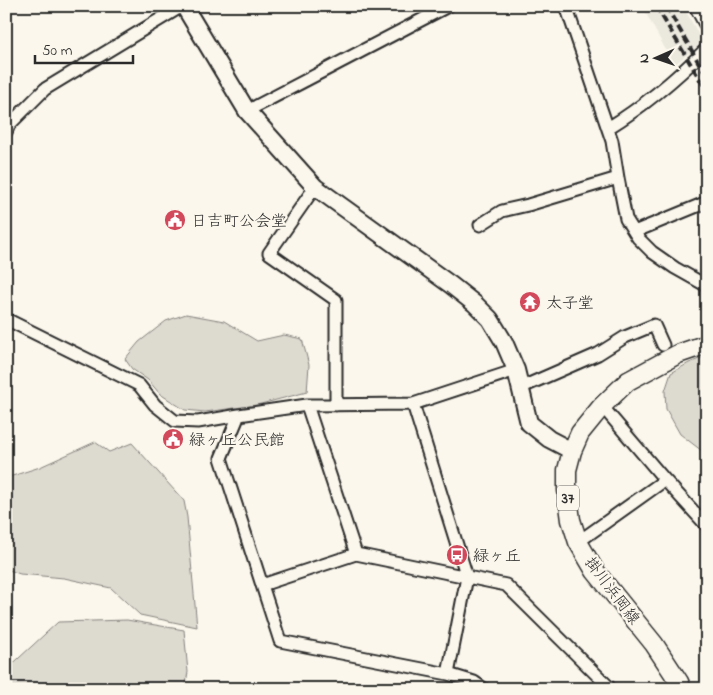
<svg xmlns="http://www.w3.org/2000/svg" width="713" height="695" viewBox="0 0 713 695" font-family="'Indie Flower','Klee One',sans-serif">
<rect width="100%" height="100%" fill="#fbf7ec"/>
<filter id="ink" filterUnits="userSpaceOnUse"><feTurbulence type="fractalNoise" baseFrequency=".02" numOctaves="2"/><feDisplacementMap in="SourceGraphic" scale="10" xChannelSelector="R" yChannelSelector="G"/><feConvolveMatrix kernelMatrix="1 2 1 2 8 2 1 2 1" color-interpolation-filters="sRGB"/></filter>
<g filter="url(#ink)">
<path fill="#ebe8de" d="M642,6H683L701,39L700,44L674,65Z"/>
<path fill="#dddad0" stroke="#84827e" d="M186,314L224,321L257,341L284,335L302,339L309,365L307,392L257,405L205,412L185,410L160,394L148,380L132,369L125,359L139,342L166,321Z
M707,356V454H706L680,434L666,409L665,391L671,373L689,363Z
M95,442L109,452L132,443L184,501L187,517L197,627L140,615L111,588L64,578L20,574L6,569V478L40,467Z
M127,620L184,630L188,672L185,689H6V670L58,622Z"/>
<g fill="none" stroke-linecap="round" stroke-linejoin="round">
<g stroke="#2b2b2b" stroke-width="15">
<path id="street" d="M566,6L612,141L618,178L626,219L638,238L652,252L675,268L707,286
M695,6L707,28
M247,111L448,6
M608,128C644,106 677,78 707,48
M6,132L9,125L45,89L182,6
M315,187L269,253L336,300V405
M480,225L502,211L528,205L618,178
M634,232L707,202
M6,319L139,385L155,405L175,421L198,422L239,415L307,405L413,404L516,370
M520,388L598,354L625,337L654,325L663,345
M413,404L467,577L448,674
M602,406L665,480L707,526
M239,415L221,458L280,641L448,674L474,682L484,689
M578,542L665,480
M356,554L506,585L611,689
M262,585L356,554L307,405"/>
</g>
<g stroke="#2b2b2b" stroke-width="20">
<path id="secondary" d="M184,6L247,111L315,187L451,285L475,304L490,319L504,342L516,370L529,423L549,439L572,451"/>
</g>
<g stroke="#2b2b2b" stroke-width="21">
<path id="primary" d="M682,689L679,682L654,644L595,571L578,542L571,520L567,490V470L572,451L580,433L602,406L628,381L678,354L707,344"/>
</g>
<use href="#street" stroke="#fbf7ec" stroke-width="11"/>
<use href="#secondary" stroke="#fbf7ec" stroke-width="16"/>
<use href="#primary" stroke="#fbf7ec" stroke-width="18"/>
<path stroke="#2b2b2b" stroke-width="4" stroke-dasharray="8 4" stroke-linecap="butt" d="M656,6L702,83L707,94
M666,6L707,77"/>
</g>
</g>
<defs>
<g id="civic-disc" transform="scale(1.125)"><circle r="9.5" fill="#d1495b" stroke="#fbf7ec"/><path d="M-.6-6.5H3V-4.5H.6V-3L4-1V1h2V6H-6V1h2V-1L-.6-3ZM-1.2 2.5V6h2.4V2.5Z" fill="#fff"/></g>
<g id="temple-disc" transform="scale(1.125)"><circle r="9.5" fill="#d1495b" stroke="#fbf7ec"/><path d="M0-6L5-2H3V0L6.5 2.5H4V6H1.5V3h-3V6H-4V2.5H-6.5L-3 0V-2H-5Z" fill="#fff"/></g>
<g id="bus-disc" transform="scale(1.125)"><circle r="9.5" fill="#d1495b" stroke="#fbf7ec"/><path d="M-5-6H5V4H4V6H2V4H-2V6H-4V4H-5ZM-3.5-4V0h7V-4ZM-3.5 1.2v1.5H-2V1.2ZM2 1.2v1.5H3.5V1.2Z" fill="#fff"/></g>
</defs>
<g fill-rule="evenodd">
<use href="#civic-disc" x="175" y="220"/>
<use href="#temple-disc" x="530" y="302"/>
<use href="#civic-disc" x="173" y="439"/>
<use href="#bus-disc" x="457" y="555"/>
</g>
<g text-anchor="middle" stroke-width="4.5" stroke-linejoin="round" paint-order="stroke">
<rect fill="#fbf7ec" stroke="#696865" stroke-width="1" x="557" y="485.5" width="22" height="25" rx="4"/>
<g font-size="15" font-weight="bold" fill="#2b2b2b">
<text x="568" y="503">37</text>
</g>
<g font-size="16" fill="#2b2b2b" stroke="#fbf7ec" text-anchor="start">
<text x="191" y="226">日吉町公会堂</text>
<text x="546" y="308">太子堂</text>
<text x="189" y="445">緑ヶ丘公民館</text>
<text x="473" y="561">緑ヶ丘</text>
</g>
<g font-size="16" fill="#2b2b2b" stroke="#fbf7ec">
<text transform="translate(613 590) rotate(53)" y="6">掛川浜岡線</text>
</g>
</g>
<rect width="713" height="695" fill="none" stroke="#fbf7ec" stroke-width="25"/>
<rect x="12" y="12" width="688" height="670" fill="none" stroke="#2b2b2b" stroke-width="2" filter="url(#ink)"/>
<g transform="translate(656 58) rotate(268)" stroke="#fbf7ec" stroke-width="4" paint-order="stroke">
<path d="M0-4L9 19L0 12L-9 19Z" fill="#2b2b2b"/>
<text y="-8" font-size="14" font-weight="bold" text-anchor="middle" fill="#2b2b2b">N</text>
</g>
<path d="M35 55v8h98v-8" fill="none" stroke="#2b2b2b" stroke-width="2.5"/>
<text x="42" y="55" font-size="15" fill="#2b2b2b" stroke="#fbf7ec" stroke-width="4" paint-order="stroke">50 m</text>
</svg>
